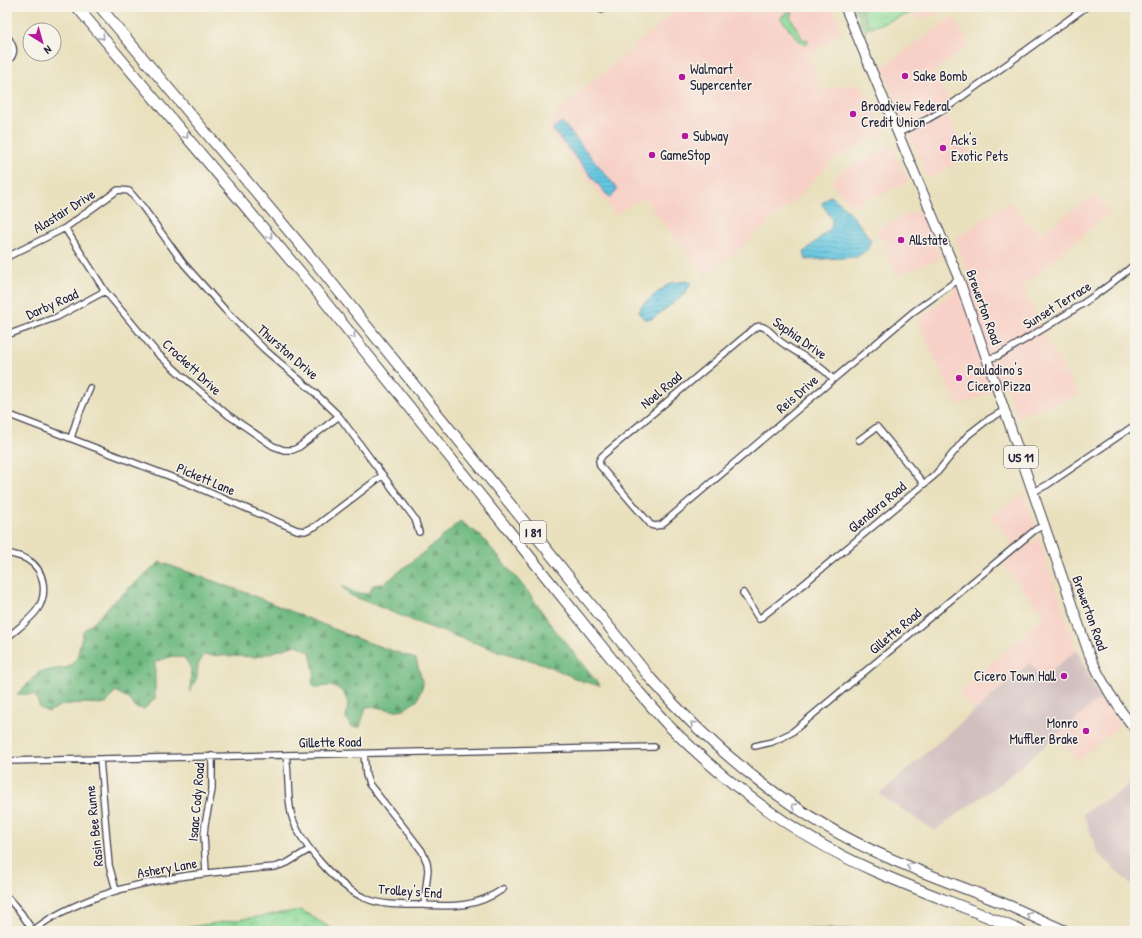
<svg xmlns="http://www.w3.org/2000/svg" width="1142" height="938" viewBox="0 0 1142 938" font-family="'Patrick Hand',sans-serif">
<defs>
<pattern id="grass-tufts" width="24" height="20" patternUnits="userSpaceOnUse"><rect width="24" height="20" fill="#8bda99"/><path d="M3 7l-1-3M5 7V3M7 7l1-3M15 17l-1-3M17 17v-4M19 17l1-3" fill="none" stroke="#78bb85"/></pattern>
<pattern id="forest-firs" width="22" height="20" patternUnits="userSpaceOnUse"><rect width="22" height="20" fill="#70ba81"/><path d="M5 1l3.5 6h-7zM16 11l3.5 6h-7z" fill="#5c976b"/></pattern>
<pattern id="wetland-marsh" width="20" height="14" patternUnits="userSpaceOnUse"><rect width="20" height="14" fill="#8bda99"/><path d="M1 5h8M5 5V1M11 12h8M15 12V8" fill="none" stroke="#78bb85"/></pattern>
<pattern id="water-rules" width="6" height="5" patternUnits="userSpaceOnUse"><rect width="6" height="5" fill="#64c7e2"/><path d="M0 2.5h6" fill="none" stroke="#52a1b8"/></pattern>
</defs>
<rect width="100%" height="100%" fill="#f7f3e8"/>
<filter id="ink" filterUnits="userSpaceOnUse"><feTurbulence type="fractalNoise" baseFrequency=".025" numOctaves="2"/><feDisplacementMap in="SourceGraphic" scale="8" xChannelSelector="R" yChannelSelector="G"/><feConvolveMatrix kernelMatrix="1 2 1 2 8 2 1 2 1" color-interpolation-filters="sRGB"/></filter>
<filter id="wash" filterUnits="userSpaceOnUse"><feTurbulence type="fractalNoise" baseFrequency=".012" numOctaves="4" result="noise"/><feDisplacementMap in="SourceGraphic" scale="16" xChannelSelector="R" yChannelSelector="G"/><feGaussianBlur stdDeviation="0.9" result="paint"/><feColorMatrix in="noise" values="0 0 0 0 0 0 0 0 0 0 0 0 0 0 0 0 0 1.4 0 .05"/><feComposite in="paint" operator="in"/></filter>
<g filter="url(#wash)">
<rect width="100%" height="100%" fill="#e9e0bd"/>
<path fill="#f7d1c7" d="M680,7H832L842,33L810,55L822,91L843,85H862L884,133L834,159L798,197L706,277L644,198L628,206L615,215L583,172L548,131L556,113Z
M913,7H962L918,19Z
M953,17L969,44L933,73L951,104L948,117L971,155L928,179L882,67Z
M891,145L909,182L851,206L830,183L844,169Z
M1095,194L1110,212L1023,286L1045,337L1079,395L1017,417L1006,386L958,406L917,321L969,277L955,239L1009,201L1039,235Z
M921,209L942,258L897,275L876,229Z
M1024,493L1036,526L1013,546L991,516Z
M1039,537L1077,650L1043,679L1029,663L974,711L959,692L1045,616L1003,565Z
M1100,699L1120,725L1078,761L1057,736Z"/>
<path fill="#d2bfc0" d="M1077,650L1100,699L1002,782L934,831L879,794L1030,663L1043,678Z
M1135,779V882L1131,885L1098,853L1083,813L1124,789Z"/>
<path fill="url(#grass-tufts)" stroke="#567e6a" d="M854,7H858L868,28L865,32Z
M860,7H916V9L914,12L870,28Z
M786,12H791L793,14L790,16L803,40L807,39L808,42L806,45L802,44L781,19L782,16Z"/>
<path fill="url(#forest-firs)" stroke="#496e5e" d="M460,521L480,535L529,593L552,626L600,686L579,680L544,664L498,651L421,624L350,595L341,586L357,593L369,594L373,585L385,583L439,540Z
M160,562L247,593L353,637L416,659L423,685L417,701C413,703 408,707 404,709C391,713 378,705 366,707L360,727H352L346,718L348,704L344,693L336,687L325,686L317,689L312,683L314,671L310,652L297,645L256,657L204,655L198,665L197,677L190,692L191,669L185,658L173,656L155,662V699L144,709L136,708L126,697L115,691L106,704L81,703L62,705L48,712L40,708L35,695L17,694L39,672L69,667L77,658L83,631L99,617L112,603Z"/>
<path fill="url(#wetland-marsh)" stroke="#567e6a" d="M301,910L336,931H170L178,929Z
M880,928L894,931H698Z"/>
<path fill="url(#water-rules)" stroke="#43748e" d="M562,122L617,188L616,192L611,197L607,195L553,130L554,127Z
M830,196C847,206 859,224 871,240L868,249L857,257L806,260L804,252L831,228L832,219L822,204L824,201Z
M688,281L691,283L683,296L652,319H644L638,312L642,305L670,283Z"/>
</g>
<g filter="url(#ink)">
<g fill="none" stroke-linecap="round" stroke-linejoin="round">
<g stroke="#403e4e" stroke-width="8">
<path id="street" d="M596,7L602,10L608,7
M7,36C14,46 17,53 7,62
M898,133L928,119L945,109L1086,7
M65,228L105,291L157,353L180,374L228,415L273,446L284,450H293L299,447L339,416
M7,257L65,228L118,190L129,191L142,206L184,264L225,310L264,349L315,393L339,416L415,519L419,532
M7,335L57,317L105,291
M987,359L998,356C1045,327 1093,301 1135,264
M833,379C819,363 801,356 784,344C777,340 772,332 765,328C762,326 759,326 756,327L602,456L599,461L600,466L651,525L655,526L661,525L913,312L959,279
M7,414L187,483L297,530L305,531L316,526L383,475
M71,438L77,419L90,388
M859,440L877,427L924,484
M1033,492L1047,485L1135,425
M7,553C14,555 22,556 28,560C45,570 48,595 37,610C29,621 17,629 7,638
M743,593L759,619L800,587L935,475L968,435L986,421L1005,410
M755,746L772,742L791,733L1035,530L1044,525
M364,754L366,775L369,784L409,834L422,851L427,863L428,870L424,905
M286,755C289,774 287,794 291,813C298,842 338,887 365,898C382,906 404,905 422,905C454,907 477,907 503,889
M100,759L109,865L116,890
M7,761L654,747
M206,873L204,835L205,824L212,790V756
M7,897L21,913L33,931
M33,931C49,917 69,908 89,900C148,877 211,872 275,867L287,863L310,849"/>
</g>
<g stroke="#403e4e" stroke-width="11">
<path id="primary" d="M845,7L959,279L1089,654C1101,681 1116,706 1135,729"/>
</g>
<g stroke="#403e4e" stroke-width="12">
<path id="highway" d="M77,7L318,293L632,684C644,698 656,712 668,725C727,784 796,836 872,870C921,892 972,909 1021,931
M100,7L320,268L651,679C715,753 798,819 889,858C929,876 971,890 1012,907C1030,915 1047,923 1065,931"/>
</g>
<use href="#street" stroke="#fff" stroke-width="5.5"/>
<use href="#primary" stroke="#fff" stroke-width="9"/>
<use href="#highway" stroke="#fff" stroke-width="10"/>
</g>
<defs><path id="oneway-chevron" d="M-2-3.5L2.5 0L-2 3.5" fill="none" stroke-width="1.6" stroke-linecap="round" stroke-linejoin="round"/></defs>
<g stroke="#9c9ca7">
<use href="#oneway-chevron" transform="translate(102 37) rotate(50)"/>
<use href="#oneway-chevron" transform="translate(186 136) rotate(50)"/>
<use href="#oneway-chevron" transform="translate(270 236) rotate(50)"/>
<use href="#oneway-chevron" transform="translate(353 336) rotate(51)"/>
<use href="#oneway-chevron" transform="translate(693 724) rotate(-137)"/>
<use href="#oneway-chevron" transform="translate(794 806) rotate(-146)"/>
<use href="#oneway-chevron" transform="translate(909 866) rotate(-158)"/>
<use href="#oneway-chevron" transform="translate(1029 915) rotate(-156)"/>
</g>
</g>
<g fill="#b5179e" stroke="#f7f3e8" stroke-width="1.5">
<circle cx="905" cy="76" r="4"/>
<circle cx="682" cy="77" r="4"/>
<circle cx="853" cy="114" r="4"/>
<circle cx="685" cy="136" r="4"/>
<circle cx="943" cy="148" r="4"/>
<circle cx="652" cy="155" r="4"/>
<circle cx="901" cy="240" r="4"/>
<circle cx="959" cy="378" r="4"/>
<circle cx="1064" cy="676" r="4"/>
<circle cx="1086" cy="731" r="4"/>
</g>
<g text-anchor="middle" stroke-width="3" stroke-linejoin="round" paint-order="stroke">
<g fill="#f7f3e8" stroke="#62616f" stroke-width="1">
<rect x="1004" y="446" width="34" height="22" rx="3"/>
<rect x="520" y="521" width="26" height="22" rx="3"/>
</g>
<g font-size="13" font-weight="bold" fill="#22223b">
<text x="1021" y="462">US 11</text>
<text x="533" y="537">I 81</text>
</g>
<g font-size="14" fill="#22223b" stroke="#f7f3e8" text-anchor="start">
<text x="690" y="74">Walmart<tspan x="690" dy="16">Supercenter</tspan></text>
<text x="913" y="81">Sake Bomb</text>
<text x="861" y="111">Broadview Federal<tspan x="861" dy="16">Credit Union</tspan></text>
<text x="693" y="141">Subway</text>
<text x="951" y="145">Ack's<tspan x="951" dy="16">Exotic Pets</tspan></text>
<text x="660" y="160">GameStop</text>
<text x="909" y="245">Allstate</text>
<text x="967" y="375">Pauladino's<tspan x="967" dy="16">Cicero Pizza</tspan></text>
<text x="1056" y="681" text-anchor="end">Cicero Town Hall</text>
<text x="1078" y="728" text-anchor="end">Monro<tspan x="1078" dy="16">Muffler Brake</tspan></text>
</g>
<g font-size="14" fill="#22223b" stroke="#f7f3e8">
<text transform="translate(64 211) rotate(-32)" y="5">Alastair Drive</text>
<text transform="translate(52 304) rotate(-24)" y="5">Darby Road</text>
<text transform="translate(1057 305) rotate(-32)" y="5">Sunset Terrace</text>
<text transform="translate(984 307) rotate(70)" y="5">Brewerton Road</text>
<text transform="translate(800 338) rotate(35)" y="5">Sophia Drive</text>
<text transform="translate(288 352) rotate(41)" y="5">Thurston Drive</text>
<text transform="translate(192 367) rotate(43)" y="5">Crockett Drive</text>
<text transform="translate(661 390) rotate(-40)" y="5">Noel Road</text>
<text transform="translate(797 394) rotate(-41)" y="5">Reis Drive</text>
<text transform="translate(206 479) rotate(23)" y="5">Pickett Lane</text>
<text transform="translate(877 507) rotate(-40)" y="5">Glendora Road</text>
<text transform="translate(1090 613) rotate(70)" y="5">Brewerton Road</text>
<text transform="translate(895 631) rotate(-40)" y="5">Gillette Road</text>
<text transform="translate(330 742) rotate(-1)" y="5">Gillette Road</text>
<text transform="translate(196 802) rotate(-85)" y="5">Isaac Cody Road</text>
<text transform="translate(94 826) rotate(-96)" y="5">Rasin Bee Runne</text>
<text transform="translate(167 868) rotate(-10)" y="5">Ashery Lane</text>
<text transform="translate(410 891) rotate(4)" y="5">Trolley's End</text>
</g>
</g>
<rect width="1142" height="938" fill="none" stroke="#f7f3e8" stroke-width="24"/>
<g transform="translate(42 42) rotate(143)"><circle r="19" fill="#f7f3e8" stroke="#a29fa3"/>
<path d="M0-3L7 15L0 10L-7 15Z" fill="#b5179e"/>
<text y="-6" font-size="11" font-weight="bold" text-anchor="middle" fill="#22223b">N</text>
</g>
</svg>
